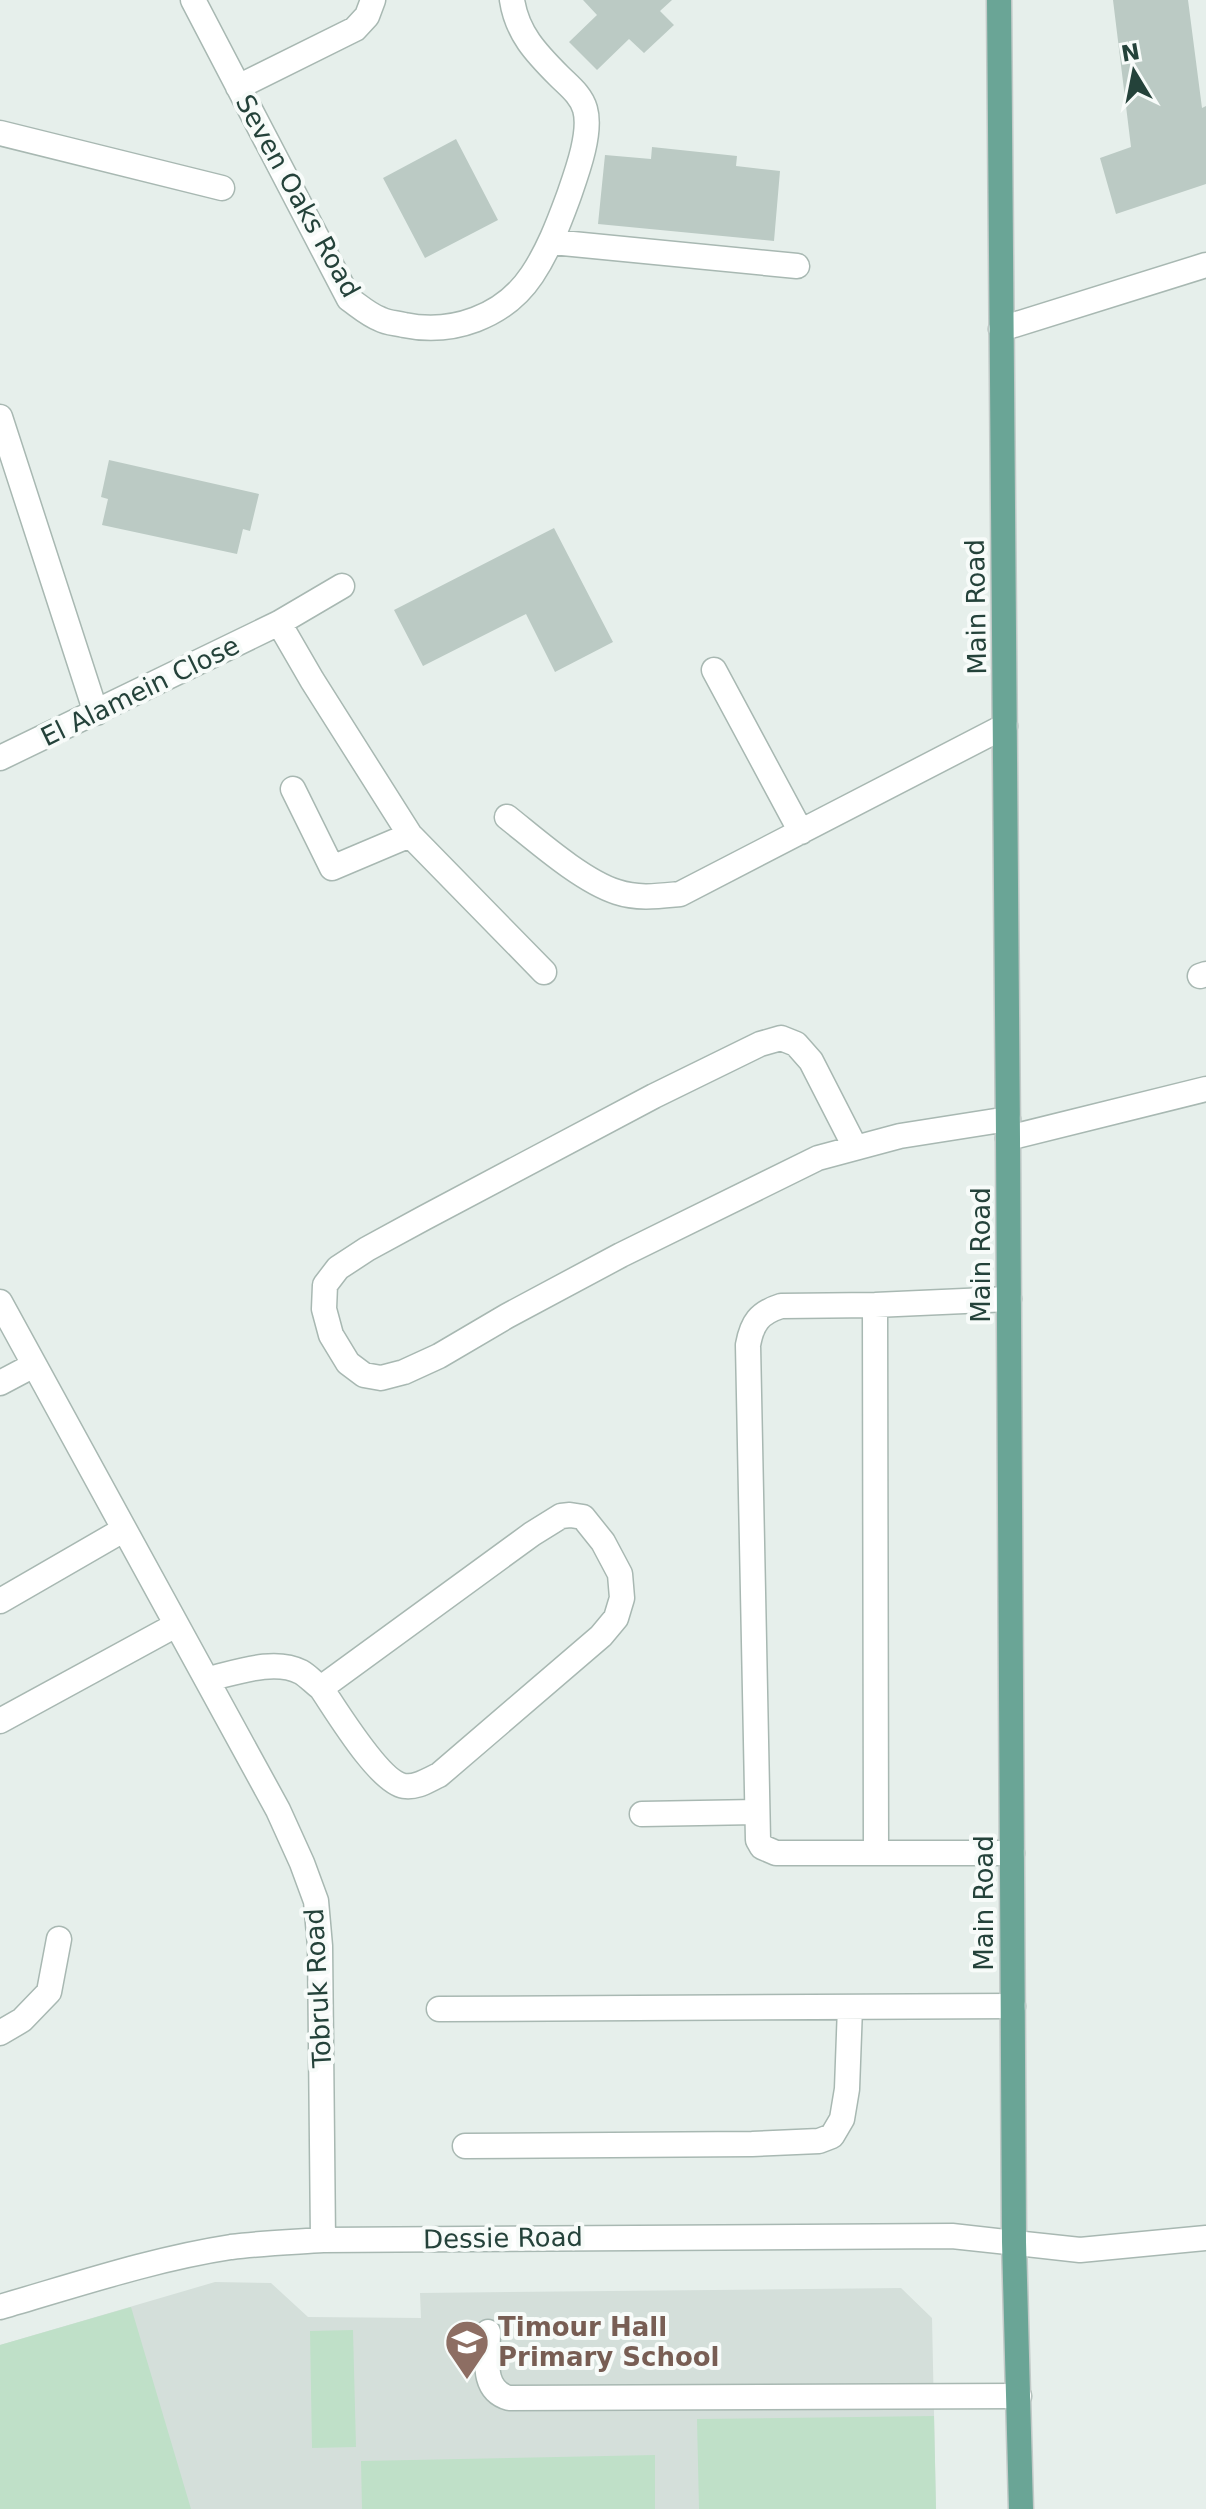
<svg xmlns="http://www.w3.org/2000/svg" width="1206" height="2509" viewBox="0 0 1206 2509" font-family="'DejaVu Sans',sans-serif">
<rect width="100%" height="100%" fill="#e6efeb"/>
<path fill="#d4dfda" d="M215,2282L271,2283L308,2317L421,2318L420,2293L901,2288L932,2318L936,2509H0V2345Z"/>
<path fill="#bfe0c8" d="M131,2307L191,2509H0V2345Z
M353,2330L356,2447L312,2448L310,2331Z
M934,2416L936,2509H699L697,2419Z
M655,2455V2509H362L361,2461Z"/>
<path fill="#bbcac4" d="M583,0H672L660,11L674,25L644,53L629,39L597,70L569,42L597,15Z
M1113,0H1188L1202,108L1206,106V184L1116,214L1100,158L1131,147Z
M456,139L498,220L425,258L383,178Z
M652,147L737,156L736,166L780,171L774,241L598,224L605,155L651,159Z
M109,460L259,494L250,531L243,529L237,554L102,525L108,499L101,497Z
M554,528L613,642L555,672L526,614L423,666L394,610Z"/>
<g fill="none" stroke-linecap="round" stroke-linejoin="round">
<g stroke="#a8b8b2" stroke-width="27">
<path id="minor" d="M193,0L349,299C359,306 369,315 380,319C387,323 396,323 404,325C452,335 504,317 532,275C548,251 558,225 568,198C576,175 592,133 585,109C581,95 569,86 559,76C536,53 517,33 512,0
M238,87L355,29L367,16L373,0
M0,133L222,188
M552,242L797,266
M1001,329L1206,265
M0,417L96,713
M279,623L312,680L410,835L544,972
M714,670L801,832
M0,758L279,623L342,586
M293,789L332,868L410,835
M507,817C536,840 582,881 617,892C638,899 659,896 680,894L1005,726
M1200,976L1206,974
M1008,1138L1206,1089
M855,1147L811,1061L796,1044L781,1038L760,1044L654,1096L424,1218L367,1249L338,1268L325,1285L324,1309L331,1335L348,1363L364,1375L381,1378L404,1372L439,1356L507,1316L621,1255L818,1158L900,1136L1008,1119
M1009,1299L875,1305L781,1306C759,1313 752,1323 748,1345L758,1840L762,1847L776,1853H1012
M0,1302L278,1810L302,1863L316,1901L320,1946L323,2240
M875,1305L876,1852
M0,1383L34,1365
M0,1601L123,1530
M208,1679C235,1673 274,1658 301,1672C308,1676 314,1683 321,1688L532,1534L561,1516L570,1515L583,1517L603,1542L620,1574L622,1598L616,1618L601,1636L439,1775C428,1780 417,1788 404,1786C379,1782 336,1710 321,1688
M0,1721L176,1625
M642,1814L757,1812
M439,2009L1013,2006
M0,2033L22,2020L49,1992L59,1939
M465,2146L752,2144L819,2141L832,2136L842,2119L847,2089L850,2007
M0,2307C76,2285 153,2259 231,2247C262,2243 293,2242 323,2240L952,2236L1080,2250L1206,2238
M488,2332C488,2356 480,2390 509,2398L1019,2396"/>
</g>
<g stroke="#c2cac8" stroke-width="27">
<path id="major" d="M999,0L1008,1138L1014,2242L1021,2509"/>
</g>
<use href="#minor" stroke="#fff" stroke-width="24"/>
<use href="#major" stroke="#6aa596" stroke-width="24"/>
</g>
<defs>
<g id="school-pin" transform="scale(2.3)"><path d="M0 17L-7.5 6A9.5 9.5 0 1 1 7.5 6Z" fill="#8d6e63" stroke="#f7fbf9"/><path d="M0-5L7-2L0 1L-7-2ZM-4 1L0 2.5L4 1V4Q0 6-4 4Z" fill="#fff"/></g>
</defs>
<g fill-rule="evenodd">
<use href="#school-pin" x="467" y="2342"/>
</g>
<g text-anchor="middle" stroke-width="8" stroke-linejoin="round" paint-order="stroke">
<g font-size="26" fill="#24423a" stroke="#f7fbf9">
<text transform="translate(298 196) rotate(61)" y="9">Seven Oaks Road</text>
<text transform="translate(976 607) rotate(-91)" y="9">Main Road</text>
<text transform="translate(140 691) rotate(-26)" y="9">El Alamein Close</text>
<text transform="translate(981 1255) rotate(-90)" y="9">Main Road</text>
<text transform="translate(984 1903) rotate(-90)" y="9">Main Road</text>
<text transform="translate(318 1988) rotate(-93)" y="9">Tobruk Road</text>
<text transform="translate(503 2238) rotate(-1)" y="9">Dessie Road</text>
</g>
<g font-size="26" font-weight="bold" fill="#785e54" stroke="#f7fbf9" text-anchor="start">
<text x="498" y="2336">Timour Hall<tspan x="498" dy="30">Primary School</tspan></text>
</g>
</g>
<g transform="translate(1134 72) rotate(350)" stroke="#f7fbf9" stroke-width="6" paint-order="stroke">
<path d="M0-6L14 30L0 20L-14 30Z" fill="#24423a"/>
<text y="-12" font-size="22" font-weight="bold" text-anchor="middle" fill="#24423a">N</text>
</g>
</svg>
